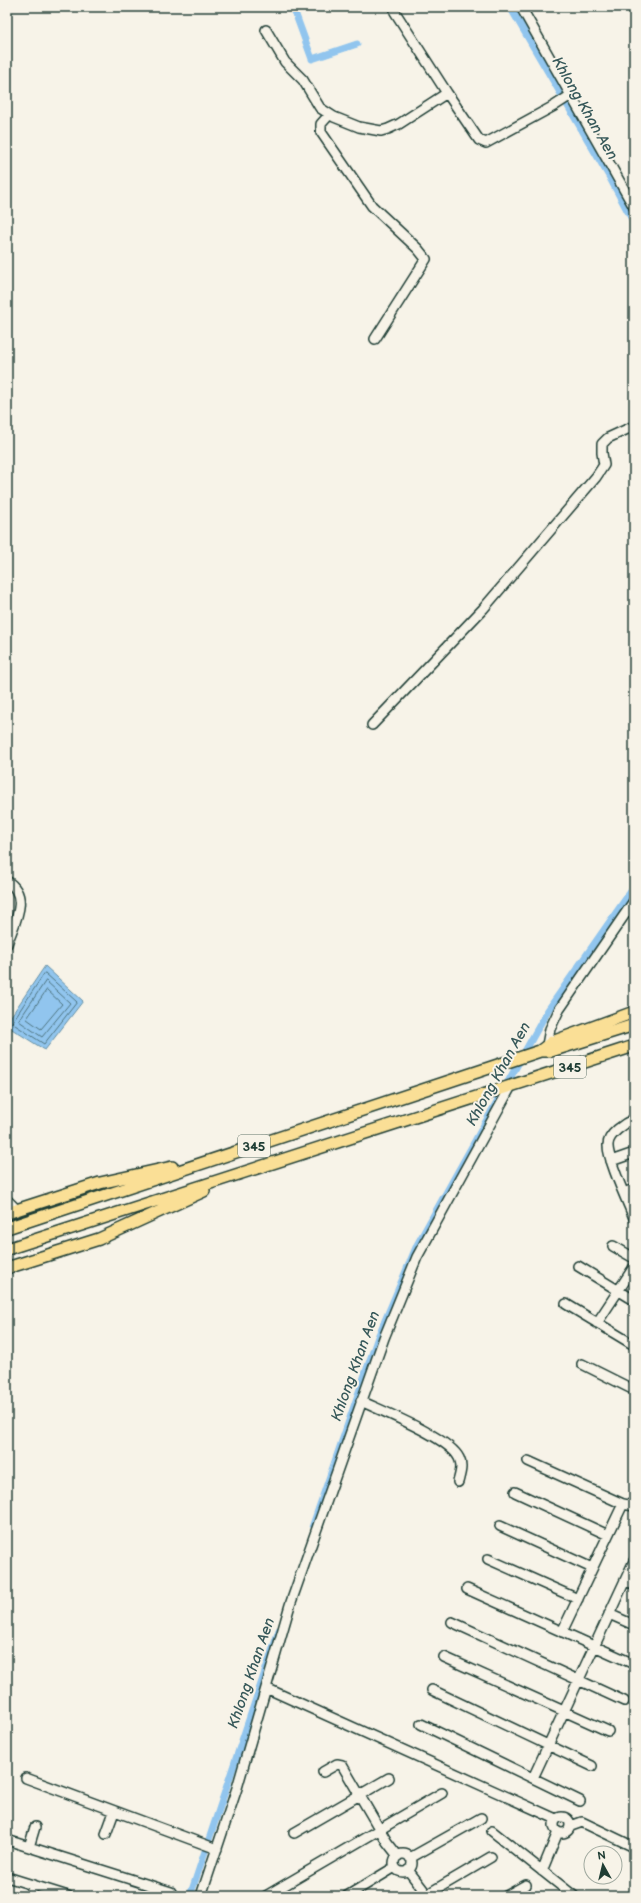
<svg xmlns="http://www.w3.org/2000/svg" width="641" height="1903" viewBox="0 0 641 1903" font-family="'Balsamiq Sans',sans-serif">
<rect width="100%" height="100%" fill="#f7f3e8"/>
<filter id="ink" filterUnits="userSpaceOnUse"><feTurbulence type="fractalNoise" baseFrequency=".025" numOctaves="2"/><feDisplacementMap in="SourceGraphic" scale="8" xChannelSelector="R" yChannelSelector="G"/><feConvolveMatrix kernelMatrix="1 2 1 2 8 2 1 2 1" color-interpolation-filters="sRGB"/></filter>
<g filter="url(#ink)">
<path fill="#91c5ee" stroke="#638fa4" d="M45,966L83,1001L45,1050L7,1026V1022Z"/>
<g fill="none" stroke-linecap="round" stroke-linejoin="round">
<path stroke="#4d737e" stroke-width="1" d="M45,973L77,1002L44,1044L12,1023Z
M46,981L70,1003L42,1037L19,1021Z
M47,990L62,1004L41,1029L27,1019Z"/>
<path stroke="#91c5ee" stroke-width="7" d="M293,7L312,59L357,44
M510,7L610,178L634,223
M313,1525L378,1337L417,1245L548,1010L634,887
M190,1896L279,1630"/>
<g stroke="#1f3d34" stroke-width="12">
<path id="minor" d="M521,7L634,207
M395,12L447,93
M266,30L285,62L303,80L320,108L334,117L359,127L381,131L388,129L399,124L447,93L479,140L486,143L554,106L571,95
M329,115L321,124V132L372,206L418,249L426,259L375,339
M372,725L483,609L596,477L604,465L602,453V444L608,438L634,426
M7,881C31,896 14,923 7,944
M546,1050L550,1029L559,1010L634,901
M634,1119C625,1123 608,1134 608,1145C607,1158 628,1203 634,1218
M611,1161L634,1153
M624,1193L634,1189
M7,1200L17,1210
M613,1246L634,1258
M578,1266L634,1300
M566,1304L634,1345
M597,1323L634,1267
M582,1364L634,1390
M361,1401C382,1411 450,1438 459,1458C463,1466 460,1474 458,1482
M528,1461L623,1504L634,1506
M515,1492L608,1535
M500,1526L592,1568
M488,1559L578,1599
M625,1581L634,1584
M467,1589L634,1664
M609,1614L634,1625
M452,1622L624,1701
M562,1632L623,1504
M444,1657L608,1731
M266,1688L556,1819
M432,1690L592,1766
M421,1724L580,1801
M323,1772L337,1764L342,1765L387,1842L398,1856
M26,1778L217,1849
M533,1778L634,1561
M554 1825a8 8 0 1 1 16 0a8 8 0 1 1-16 0Z
M571,1826L582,1822L634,1847
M492,1831L574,1896
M294,1833L389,1778
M106,1834L114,1812
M7,1840L171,1892
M29,1847L35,1827
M394 1863a9 9 0 1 1 18 0a9 9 0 1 1-18 0Z
M410,1858L481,1818
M408,1870L428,1896
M542,1871L558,1832
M7,1877L68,1896
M30,1896L34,1885
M201,1896L237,1788L290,1605L384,1338L417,1257L510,1088
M266,1896L442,1793
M347,1896L395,1867
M428,1896L433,1891L491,1857
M506,1896L526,1885"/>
</g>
<g stroke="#1f3d34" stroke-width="14">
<path id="major" d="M540,1051L552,1042L634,1012
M7,1213L100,1183L172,1167
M7,1228L501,1064L540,1051H551L634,1025
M7,1249L634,1046
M7,1268L99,1239L204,1191"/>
</g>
<use href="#minor" stroke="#f7f3e8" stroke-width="9"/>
<use href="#major" stroke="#fadf96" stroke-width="11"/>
</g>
</g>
<g text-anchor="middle" stroke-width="4" stroke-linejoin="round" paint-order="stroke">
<g fill="#f7f3e8" stroke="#60746a" stroke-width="1">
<rect x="554" y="1056" width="32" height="22" rx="3"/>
<rect x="238" y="1135" width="32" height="22" rx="3"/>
</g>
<g font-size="13" font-weight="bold" fill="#1f3d34">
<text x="570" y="1072">345</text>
<text x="254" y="1151">345</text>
</g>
<g font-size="15" font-style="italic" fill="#365859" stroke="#f7f3e8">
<text transform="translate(585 108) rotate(60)" y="5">Khlong Khan Aen</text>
<text transform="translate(498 1074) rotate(-61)" y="5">Khlong Khan Aen</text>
<text transform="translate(355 1366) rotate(-70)" y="5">Khlong Khan Aen</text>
<text transform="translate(251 1673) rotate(-71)" y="5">Khlong Khan Aen</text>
</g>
</g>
<rect width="641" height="1903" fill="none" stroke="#f7f3e8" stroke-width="24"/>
<rect x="12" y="12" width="617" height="1879" fill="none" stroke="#1f3d34" stroke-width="1.5" filter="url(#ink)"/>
<g transform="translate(603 1865) rotate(352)"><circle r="19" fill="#f7f3e8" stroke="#a1aaa0"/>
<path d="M0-3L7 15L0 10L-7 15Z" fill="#1f3d34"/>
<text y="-6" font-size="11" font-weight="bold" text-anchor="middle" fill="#1f3d34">N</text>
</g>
</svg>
